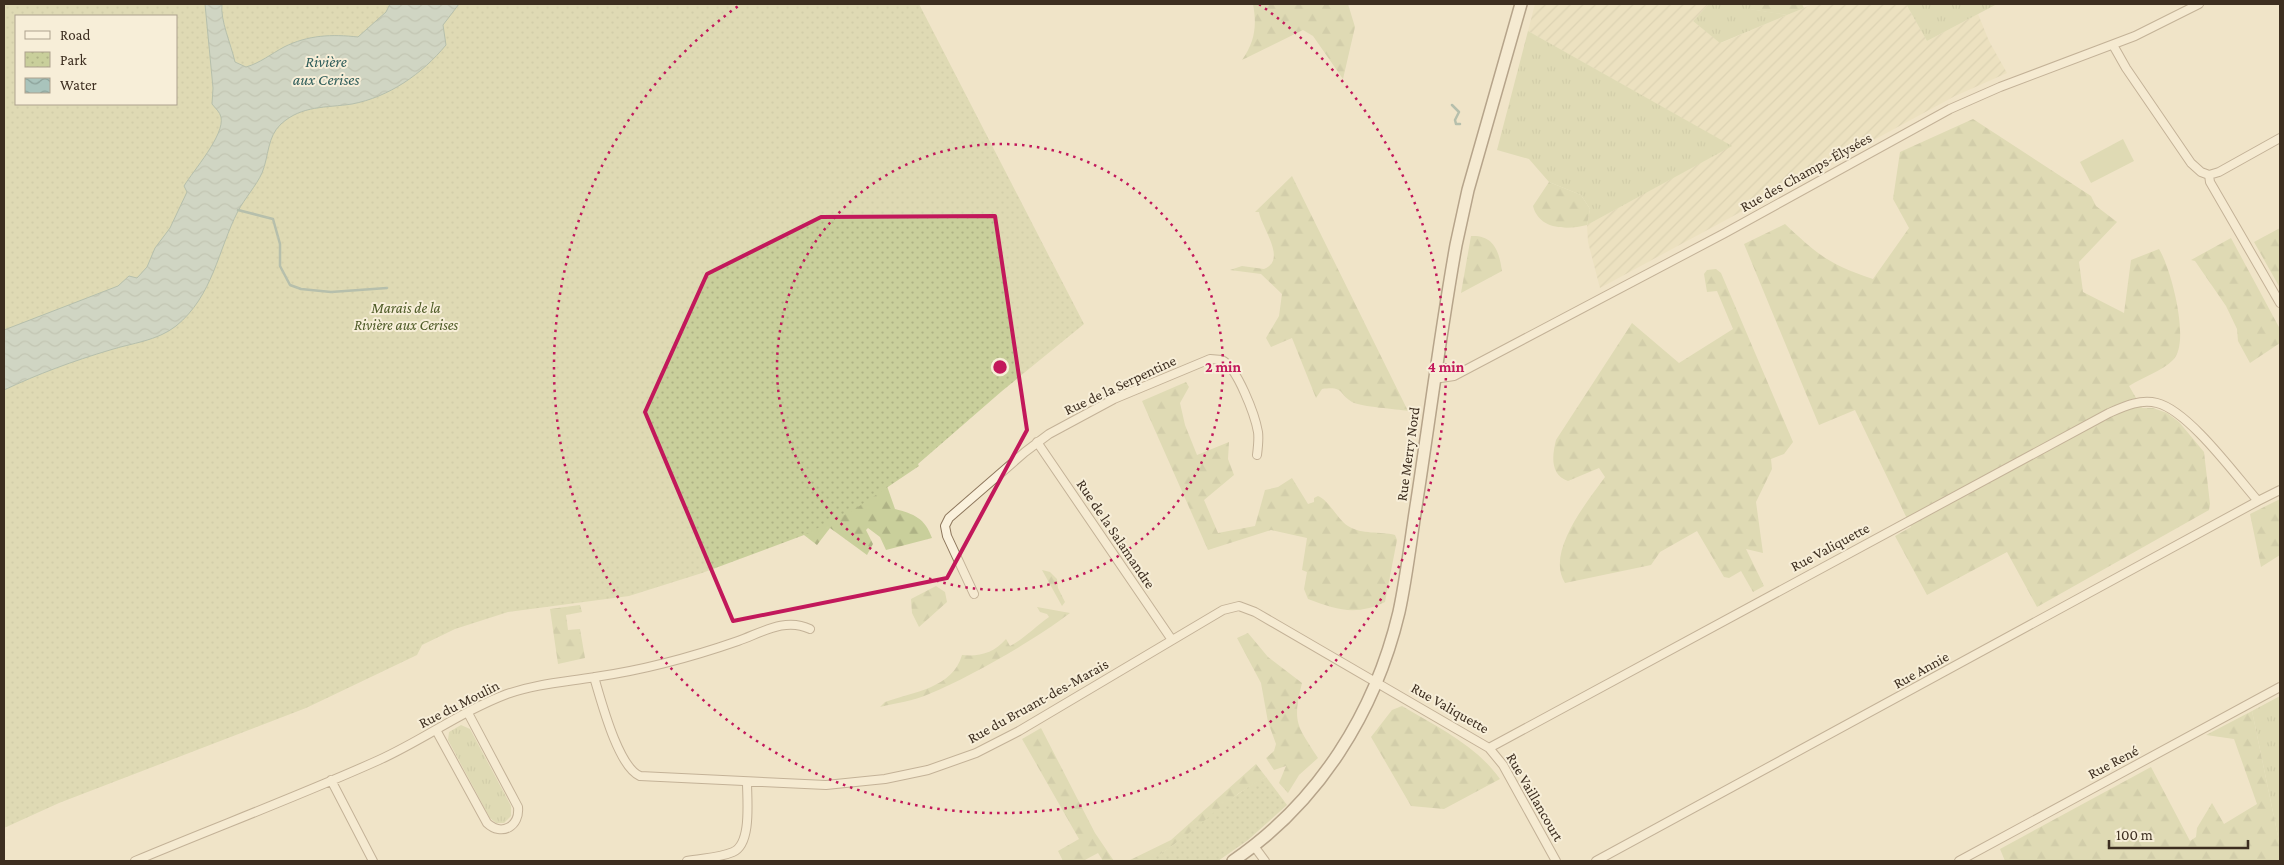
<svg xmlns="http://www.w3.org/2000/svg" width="2284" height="865" viewBox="0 0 2284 865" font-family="'Crimson Pro',serif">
<defs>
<pattern id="farmland-furrows" width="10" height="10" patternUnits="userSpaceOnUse" patternTransform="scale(1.25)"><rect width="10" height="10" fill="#e6deb5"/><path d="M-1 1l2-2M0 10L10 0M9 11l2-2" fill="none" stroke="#c6bf9b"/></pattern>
<pattern id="grass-tufts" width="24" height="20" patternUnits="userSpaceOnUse" patternTransform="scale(1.25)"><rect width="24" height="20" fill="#c9cf9b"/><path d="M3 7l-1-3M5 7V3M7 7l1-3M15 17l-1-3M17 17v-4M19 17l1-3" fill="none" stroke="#aeb285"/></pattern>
<pattern id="forest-firs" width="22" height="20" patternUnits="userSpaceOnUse" patternTransform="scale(1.25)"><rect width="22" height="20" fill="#c9cf9b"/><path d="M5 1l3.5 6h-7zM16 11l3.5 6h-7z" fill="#aeb285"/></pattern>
<pattern id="park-dots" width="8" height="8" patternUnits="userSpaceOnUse" patternTransform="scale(1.25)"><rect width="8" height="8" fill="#c9cf9b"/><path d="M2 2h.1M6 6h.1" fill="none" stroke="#aeb285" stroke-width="1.8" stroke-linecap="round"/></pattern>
<pattern id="water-waves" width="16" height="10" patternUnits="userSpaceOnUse" patternTransform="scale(1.25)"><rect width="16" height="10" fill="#a9c4bc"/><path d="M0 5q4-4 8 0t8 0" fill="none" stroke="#8ba098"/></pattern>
</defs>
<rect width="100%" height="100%" fill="#f0e4c8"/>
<path fill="url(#farmland-furrows)" d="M1535,4H1709L1693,21L1721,43L1813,4H1906L1927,41L1978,14L1989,41L2007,73L1955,96L1600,288L1588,242L1587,225L1731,146L1528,31Z"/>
<path fill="url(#grass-tufts)" d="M1709,4H1756L1750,9L1787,15L1720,43L1693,21Z
M1906,4H1997L1927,41Z
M1528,31L1732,146L1587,225L1590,209L1581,195L1549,182L1529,159L1497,150Z
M2280,696V846L2252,711Z
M461,725L470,729L511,806V816L504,823H496L490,818L448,740L449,732Z"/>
<path fill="url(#forest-firs)" d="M1253,4H1348L1355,27L1343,79L1313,36L1303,30L1242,60C1255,42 1257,25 1253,4Z
M1756,4H1802L1804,8L1787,15L1749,9Z
M1973,119L2091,196L2096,206L2117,222L2079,262L2083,292L2124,313L2131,260L2159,249C2171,268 2191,343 2173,360C2162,371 2143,377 2129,386L2142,408H2153L2167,413L2179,422L2204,452L2210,504L2209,510L2037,607L2007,552L1927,595L1895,536L1911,527L1855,410L1819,425L1744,244L1785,224C1818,255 1830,265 1873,279L1909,228L1893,199L1900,152Z
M1292,176L1408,411C1396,409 1362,407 1352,402C1338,394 1345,386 1322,389L1316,398L1292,338L1271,347L1266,338L1279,316L1282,294L1261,274L1230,270L1242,266L1264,269C1288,260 1261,227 1259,212H1255Z
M1549,182L1581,195L1590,209L1587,225C1567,230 1539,230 1533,206Z
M2280,228V288L2254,242Z
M1471,236C1494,235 1499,251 1502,271L1461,293Z
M2231,238L2280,329V343L2250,363L2238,341L2237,329L2226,306L2195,261L2191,260Z
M1716,269L1721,273L1793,442L1784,454L1771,459L1772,469L1756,502L1763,553L1746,549L1764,586L1753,592L1741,571L1729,578L1724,577L1697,531L1660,552L1651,565L1565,583C1545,552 1588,501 1605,477L1599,468L1568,481C1550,475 1552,456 1556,440L1632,323L1679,363L1733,329L1717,291L1707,292L1704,274L1707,270Z
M1186,382L1189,387L1180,403L1185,425L1197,455L1229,442L1228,459L1234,475L1204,500L1218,533L1255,526L1265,490L1278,487L1292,478L1308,504L1314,502V498L1318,496C1329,500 1337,519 1348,526C1362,535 1380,531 1395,535L1397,540L1385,602C1356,616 1337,610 1308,599L1304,589L1307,572L1302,570L1307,538L1271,530L1208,550L1142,401Z
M887,486L895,509C914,514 925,518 932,538L886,550L880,537L868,528L866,530L873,544L867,555L830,528L817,545L800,532Z
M2280,499V555L2261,567L2250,514Z
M1042,570L1050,572L1057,579L1058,588L1065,602L1062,606Z
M936,586L945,592L947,602L919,627L912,613L911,599Z
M580,605L582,612L566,615L568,630L580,629L585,658L558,664L550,609Z
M1037,607L1070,613C1033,641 972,676 929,694C913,701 896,703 880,707L885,702C913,692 953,688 962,655C979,657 994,653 1006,639L1010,646C1024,639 1036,626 1049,617L1047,614L1040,612Z
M1248,633L1268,657L1302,683C1292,723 1297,725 1318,758L1299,775L1288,793L1279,783L1286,766L1274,770L1266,758L1274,751L1276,744L1268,722L1261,683L1237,638Z
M1402,706C1437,727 1476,745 1500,779L1444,809L1411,806L1371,737L1392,710Z
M2252,711L2280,846V861H2005L2000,849L2151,767L2190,841L2196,837L2197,828L2212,803L2224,824L2257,804L2234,739L2206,735Z
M1041,728L1095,833L1114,861H1103L1098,853L1083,861H1063L1058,851L1079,839L1022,739Z
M1256,764L1266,777L1239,793L1197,828L1158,856L1148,861H1128L1171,840Z"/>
<path fill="url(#park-dots)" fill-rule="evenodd" d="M4,4H919L1084,324L1002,391L918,464L919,466L852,511L804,535L702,573L629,596L508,612L455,629L422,645L417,655L306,708L59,803L4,828ZM16,16H176V104H16Z
M1266,777L1287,805L1248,840L1218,861H1148C1191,838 1222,799 1266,777Z"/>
<path fill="#c9cf9b" d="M2123,139L2134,161L2091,183L2080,162Z"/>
<path fill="url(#water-waves)" stroke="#6f938a" d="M205,4H222C220,20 231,44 235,62L246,67C260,63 271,54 284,47C308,35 332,34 358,37L386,12L390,4H459L443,25L446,45C422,74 389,97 352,104C326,108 302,105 281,124C267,137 269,156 262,173C256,186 245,198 238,211C218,250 213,296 176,326C157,341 132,343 110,350C73,361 38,374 4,390V330L118,286L129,276L137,278L147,267L155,248L170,228L187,192L184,186C193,171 225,135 221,117C220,112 215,108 212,104L213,88Z"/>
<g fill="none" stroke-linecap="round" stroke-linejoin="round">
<path stroke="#6f938a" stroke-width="2.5" d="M1452,105L1459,112L1455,120L1456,124H1460
M238,210L273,219L280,244V266L290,285L301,289L331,292L387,288"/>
<g stroke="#8d765c" stroke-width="10">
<path id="street" d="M2113,45L2126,68L2191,163L2201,172L2209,175
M2209,175L2210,182L2280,303
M2209,175L2219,172L2280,138
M1434,379L1454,376L1725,233L1950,109L2000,87L2135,36L2199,4
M1037,442L1172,640
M974,594L947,536L945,526L949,518L1025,452L1049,434L1114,399L1210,359L1222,360C1237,367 1255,415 1258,432C1259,439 1258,447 1257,455
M594,677C601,700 618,767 640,776L826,785L885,779L928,770L976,753L1019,731L1223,610L1239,606L1255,612L1489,748L2109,413C2125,406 2140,399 2157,403C2189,411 2236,476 2258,501L2280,490
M436,730L487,823C502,837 520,826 518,807L468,713
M1489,748L1503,765L1556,861
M331,780L373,861
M1254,846L1265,861
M135,861C216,827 299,796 379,760C423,740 462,711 507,694C536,684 565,682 595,677C644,670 692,657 738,641C761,633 785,617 810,629
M687,861C702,858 719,858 733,852C752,844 747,800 747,782
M1596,861L2258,501
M1959,861L2280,687"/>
</g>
<g stroke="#6f573f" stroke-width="14">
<path id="secondary" d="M1233,861C1319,802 1375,713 1399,612C1407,575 1411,537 1417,500C1430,415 1441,329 1456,245L1468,190L1521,4"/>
</g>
<use href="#street" stroke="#faf1dc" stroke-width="8"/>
<use href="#secondary" stroke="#faf1dc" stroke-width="11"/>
</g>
<path d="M0 0H2284V865H0ZM995,216L1027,430L947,578L733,621L645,412L707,274L821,217Z" fill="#f0e4c8" fill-opacity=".55" fill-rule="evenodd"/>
<path fill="none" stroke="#c2185b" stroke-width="4" stroke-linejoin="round" d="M995,216L1027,430L947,578L733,621L645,412L707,274L821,217Z"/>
<g fill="none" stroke="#c2185b" stroke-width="2.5" stroke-dasharray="2.5 5">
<circle cx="1000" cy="367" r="223"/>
<path d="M1259 4A446 446 0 1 1 741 4"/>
</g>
<g text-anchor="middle" stroke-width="4" stroke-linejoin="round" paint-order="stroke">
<g font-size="15" fill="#3d2e20" stroke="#f7eed8">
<text transform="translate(1806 172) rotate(-29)" y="5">Rue des Champs-Élysées</text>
<text transform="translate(1120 385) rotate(-25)" y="5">Rue de la Serpentine</text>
<text transform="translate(1408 454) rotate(-82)" y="5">Rue Merry Nord</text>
<text transform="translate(1116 534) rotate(56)" y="5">Rue de la Salamandre</text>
<text transform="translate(1830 547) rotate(-28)" y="5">Rue Valiquette</text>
<text transform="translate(1921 670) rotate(-29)" y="5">Rue Annie</text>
<text transform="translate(1038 701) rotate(-29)" y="5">Rue du Bruant-des-Marais</text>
<text transform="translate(459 704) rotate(-27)" y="5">Rue du Moulin</text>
<text transform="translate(1450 708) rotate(30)" y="5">Rue Valiquette</text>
<text transform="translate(2113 762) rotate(-28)" y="5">Rue René</text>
<text transform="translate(1535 797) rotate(60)" y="5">Rue Vaillancourt</text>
</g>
<g font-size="15" font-style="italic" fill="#4d5a26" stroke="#f7eed8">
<text x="406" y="313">Marais de la<tspan x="406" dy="17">Rivière aux Cerises</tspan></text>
</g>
<g font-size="16" font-style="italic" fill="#2f5d5a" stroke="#f7eed8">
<text x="326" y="67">Rivière<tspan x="326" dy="18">aux Cerises</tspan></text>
</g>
</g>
<circle cx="1000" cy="367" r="8" fill="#c2185b" stroke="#f7eed8" stroke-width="2.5"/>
<g font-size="15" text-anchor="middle" font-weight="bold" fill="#c2185b" stroke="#f7eed8" stroke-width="4" stroke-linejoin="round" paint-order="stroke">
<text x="1223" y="372">2 min</text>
<text x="1446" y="372">4 min</text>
</g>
<rect width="2284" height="865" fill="none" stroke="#3d2e20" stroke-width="10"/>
<rect x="15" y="15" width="162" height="90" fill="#f7eed8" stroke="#ada18e"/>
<rect x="25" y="31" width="25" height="8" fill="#faf1dc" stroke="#ada18e"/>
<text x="60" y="40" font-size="15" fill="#3d2e20">Road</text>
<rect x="25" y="52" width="25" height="15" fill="url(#park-dots)" stroke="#ada18e"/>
<text x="60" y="65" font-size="15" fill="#3d2e20">Park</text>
<rect x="25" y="78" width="25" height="15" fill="url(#water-waves)" stroke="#ada18e"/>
<text x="60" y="90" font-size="15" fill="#3d2e20">Water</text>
<path d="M2109 840v8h139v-8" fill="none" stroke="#3d2e20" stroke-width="2.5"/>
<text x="2116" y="840" font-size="15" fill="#3d2e20" stroke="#f7eed8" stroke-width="4" paint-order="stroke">100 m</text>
</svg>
